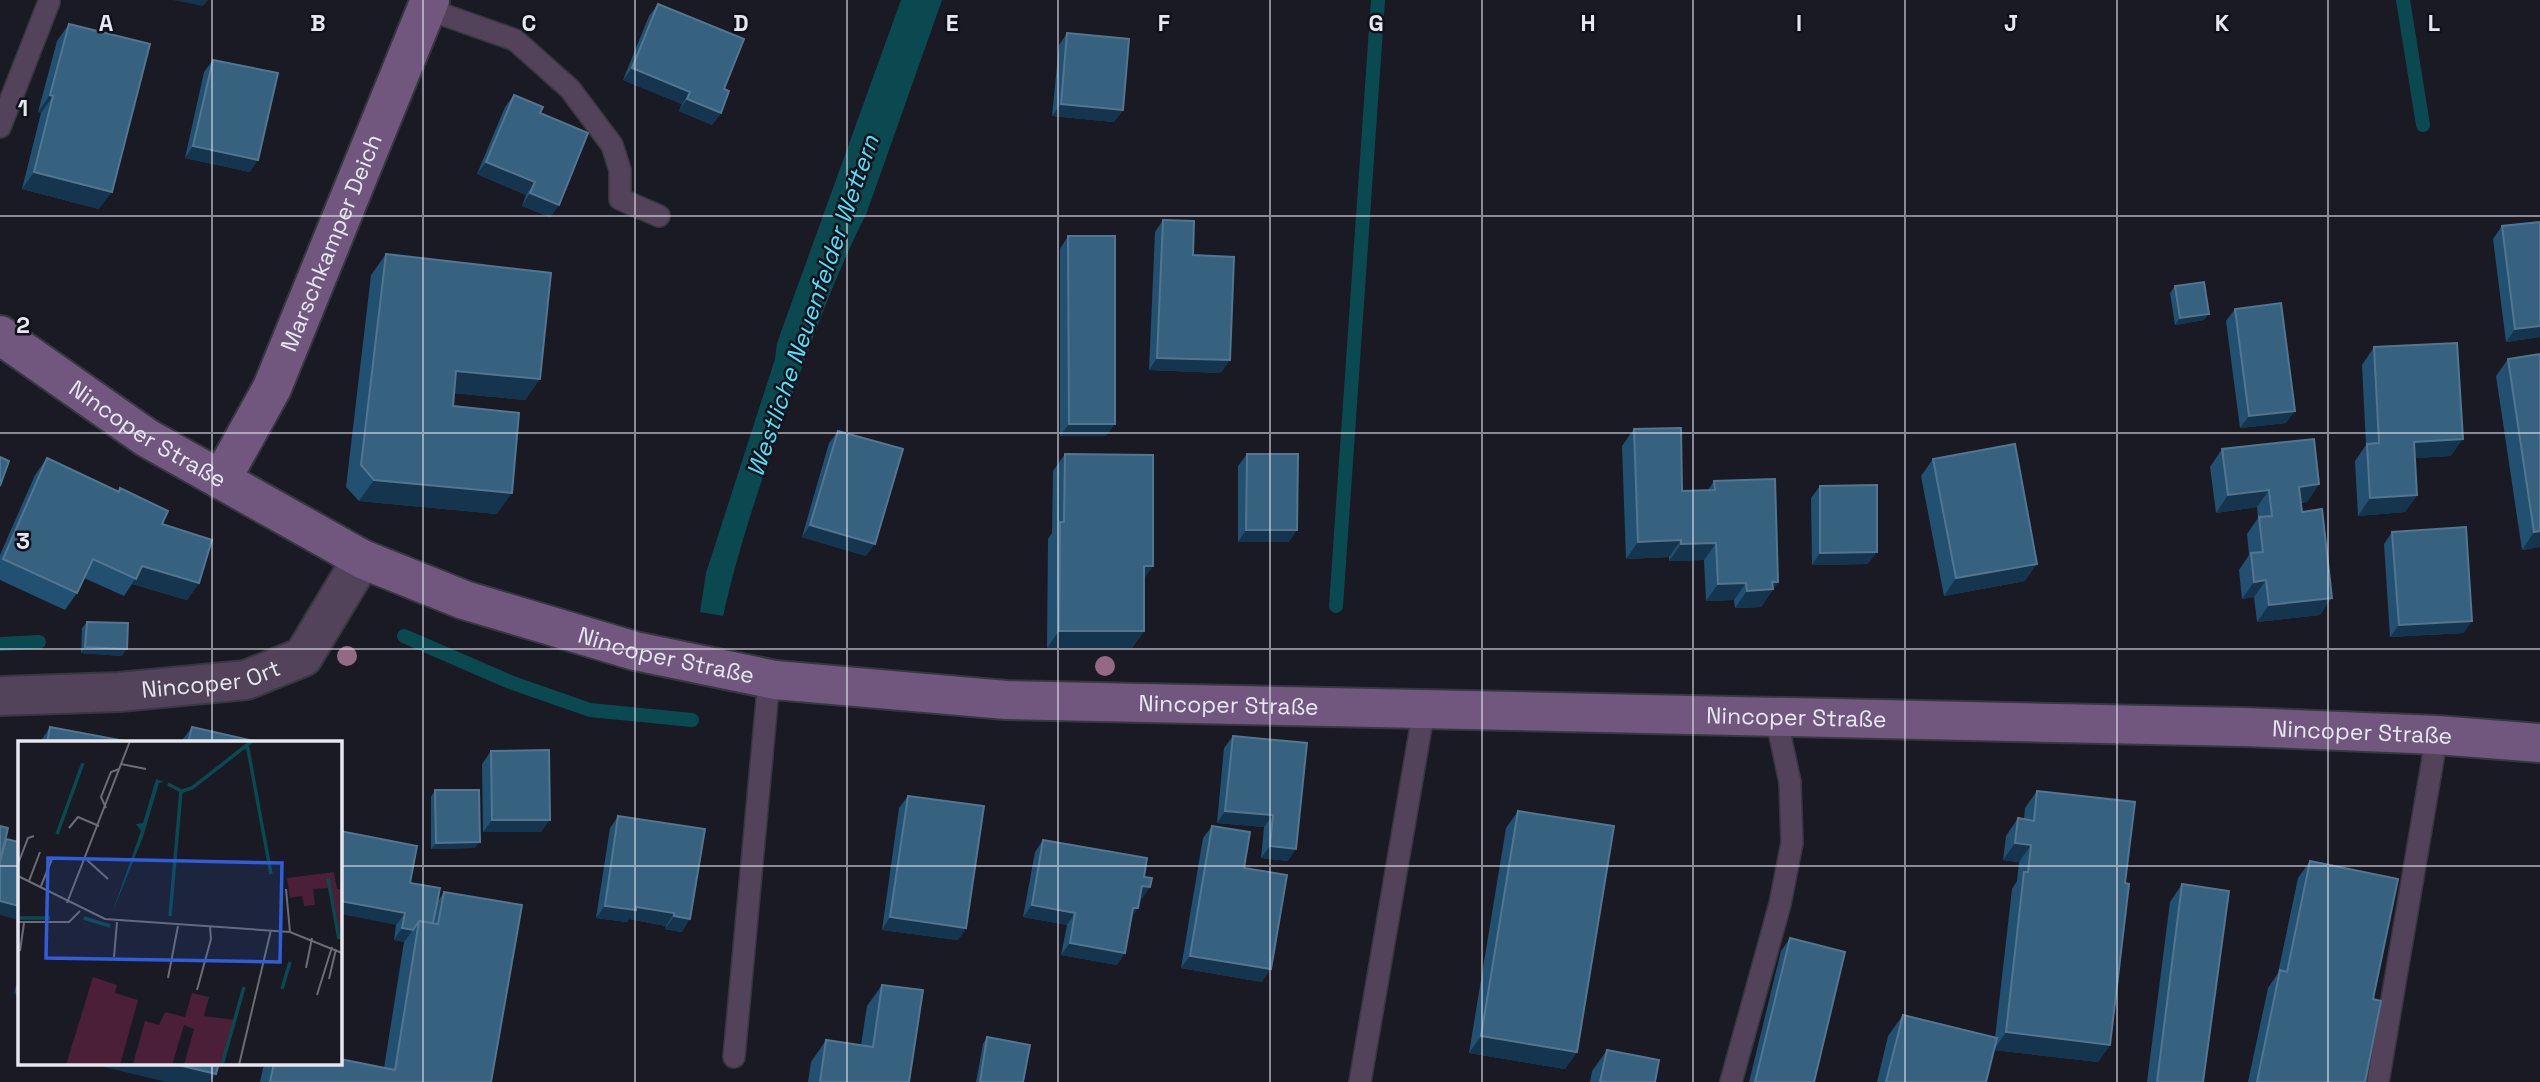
<svg xmlns="http://www.w3.org/2000/svg" width="2540" height="1082" viewBox="0 0 2540 1082" font-family="'Space Grotesk',sans-serif">
<rect width="100%" height="100%" fill="#191a24"/>
<path fill="#0b4951" d="M901,0H942L867,212C835,275 812,340 788,406C763,475 739,544 723,616L700,612L706,573L775,359L777,343Z"/>
<g fill="none" stroke-linecap="round" stroke-linejoin="round">
<path stroke="#0b4951" stroke-width="14" d="M2403,0L2423,125
M1336,606L1378,0
M404,636L510,682L590,710L692,720
M0,644L39,642"/>
<g stroke="#363740" stroke-width="24">
<path id="service" d="M427,9L515,40L570,89L612,145L620,170V199L659,216
M0,127L49,2
M734,1057L769,679
M1360,1082L1424,709
M1731,1082L1780,904L1792,843L1790,782L1776,717
M2378,1082L2437,735"/>
</g>
<g stroke="#363740" stroke-width="42">
<g id="minor">
<path id="s1" d="M0,696L119,692L246,680L303,657L362,559"/>
</g>
</g>
<g stroke="#363740" stroke-width="42">
<g id="secondary">
<path id="s2" d="M0,335L147,438L362,559L464,600L635,651L775,680L1006,700L2243,727L2437,735L2540,743"/>
<path id="s3" d="M221,480L272,388L430,0"/>
</g>
</g>
<use href="#service" stroke="#52425a" stroke-width="21"/>
<use href="#minor" stroke="#52425a" stroke-width="38"/>
<use href="#secondary" stroke="#71577e" stroke-width="38"/>
</g>
<g fill="#946983">
<circle cx="347" cy="656" r="10"/>
<circle cx="1105" cy="666" r="10"/>
</g>
<path fill="#215071" d="M658,4L724,89L721,113L712,125L679,111L682,104L623,80L649,16Z
M69,24L99,209L22,189L41,113L38,112L57,41Z
M1067,33L1123,110L1114,122L1052,116L1059,45Z
M213,60L250,172L185,158L204,72Z
M514,95L540,113L559,205L550,217L522,206L526,195L477,174L505,107Z
M1163,220L1193,255L1221,373L1149,370L1155,232Z
M2540,222V337L2506,342L2493,239L2502,226Z
M1068,236L1106,436H1060V249Z
M386,254L540,379L525,400L454,393L453,406L497,514L359,501L346,487L371,275Z
M2175,286L2204,320L2175,325L2170,293Z
M2235,309L2286,423L2240,428L2226,321Z
M2374,347L2451,456L2415,458L2417,495L2405,512L2358,516L2355,461L2366,445L2362,365Z
M2508,359L2540,547L2522,550L2496,376Z
M1634,429L1682,491L1708,490L1714,481L1778,582L1761,607L1735,608L1734,600L1706,601L1704,560L1669,561V557L1626,559L1622,446Z
M838,431L866,556L802,537L829,443Z
M2222,449L2319,484L2307,502L2301,503L2320,615L2257,622L2254,597L2242,599L2239,570L2249,555L2247,534L2258,518L2257,507L2216,513L2210,467Z
M1065,454L1153,566L1144,578V631L1132,648H1047L1048,539L1052,533L1053,471Z
M1247,454L1289,542H1238V466Z
M47,458L118,491L120,488L162,524L199,583L187,600L132,584L124,596L84,578L77,593L65,610L0,580V555L35,475Z
M1933,459L2025,581L1944,596L1921,476Z
M1820,486L1868,564L1812,565L1811,498Z
M2392,532L2464,633L2390,637L2384,544Z
M87,622L122,656L81,653L82,628Z
M50,727L125,743H41L42,739Z
M192,727L263,743H183V739Z
M1233,736L1307,743L1288,861L1261,858L1264,827L1217,823L1224,748Z
M491,751L541,832H483L482,764Z
M435,790L475,848L431,849V797Z
M2037,791L2125,883L2110,1045L2098,1062L1994,1050L1986,1082H1877L1888,1036L1903,1015L1995,1038L2012,889L2017,881L2019,862L2003,860L2006,836L2018,818L2024,819L2025,808Z
M908,796L966,928L958,940L882,930L899,808Z
M1518,811L1577,1052L1565,1069L1469,1053L1506,828Z
M618,816L705,829L682,932L665,929L666,926L629,919L627,922L596,918L610,828Z
M1212,826L1244,868L1262,982L1181,968L1203,838Z
M1043,840L1144,877L1142,899H1140L1131,918L1125,953L1117,965L1061,955L1067,925L1023,917L1035,852Z
M2310,861L2373,999L2365,1082H2248L2268,988L2278,973L2298,878Z
M410,883L438,901L444,892L491,1082H260L263,1068L267,1063H340L384,1068L404,942L394,940L396,925Z
M2182,884L2203,1082H2147L2170,902Z
M1790,938L1814,1082H1749L1781,951Z
M19,973V995L14,994Z
M882,985L909,1082H808L811,1062L826,1040L861,1045L867,1006Z
M987,1037L1023,1082H976L983,1044Z
M1607,1050L1655,1082H1590L1592,1071Z"/>
<path fill="#15344d" d="M173,0H208L203,6Z
M632,68L690,92L682,104L623,80Z
M50,95L53,96L41,113L38,112Z
M687,99L721,113L712,125L679,111Z
M1061,104L1123,110L1114,122L1052,116Z
M193,146L258,160L250,172L185,158Z
M486,162L535,182L526,195L477,174Z
M34,172L112,192L99,209L22,189Z
M530,193L559,205L550,217L522,206Z
M2209,314L2204,320L2175,325L2180,318Z
M2540,326V337L2506,342L2515,329Z
M1157,358L1230,360L1221,373L1149,370Z
M456,371L540,379L525,400L441,392Z
M2295,411L2286,423L2240,428L2249,416Z
M1069,424H1115L1106,436H1060Z
M2463,439L2451,456L2402,459L2414,442Z
M374,480L512,493L497,514L359,501Z
M2319,484L2307,502L2287,504L2299,487Z
M2269,490L2257,507L2216,513L2228,495Z
M2417,495L2405,512L2358,516L2370,498Z
M810,525L875,544L866,556L802,537Z
M1246,530H1297L1289,542H1238Z
M2540,531V547L2522,550L2534,532Z
M1681,540L1669,557L1626,559L1638,542Z
M1716,543L1704,560L1669,561L1681,544Z
M1877,552L1868,564L1812,565L1820,553Z
M2037,564L2025,581L1944,596L1956,578Z
M142,566L199,583L187,600L132,584Z
M1144,566H1153L1141,583Z
M2266,580L2254,597L2242,599L2254,582Z
M1772,582H1778L1761,607L1735,608L1747,591Z
M1746,583L1734,600L1706,601L1718,584Z
M2332,598L2320,615L2257,622L2269,605Z
M2472,621L2464,633L2390,637L2399,625Z
M1059,631H1144L1132,648H1047Z
M85,647L127,649L122,656L81,653Z
M1225,811L1273,815L1264,827L1217,823Z
M492,820H550L541,832H483Z
M480,842L475,848L431,849L436,843Z
M2015,843L2031,845L2019,862L2003,860Z
M1270,846L1296,849L1288,861L1261,858Z
M1142,886L1150,887L1142,899L1134,898Z
M0,901L19,906V920L0,915Z
M340,901L405,913L396,925L340,914Z
M1032,905L1075,913L1067,925L1023,917Z
M605,906L636,907L674,913L666,926L629,919L627,922L596,918Z
M1133,908H1138L1129,921Z
M674,916L690,919L682,932L665,929Z
M890,917L966,928L958,940L882,930Z
M402,928L413,930L404,942L394,940Z
M1070,943L1125,953L1117,965L1061,955Z
M1190,956L1271,969L1262,982L1181,968Z
M19,987V995L14,994Z
M2006,1032L2110,1045L2098,1062L1994,1050Z
M1481,1036L1577,1052L1565,1069L1469,1053Z
M102,1063H170L216,1074L210,1082H166L100,1066Z"/>
<path fill="#36617f" stroke="#527690" stroke-width="2" d="M658,4L744,39L724,89L729,91L721,113L687,99L690,92L632,68Z
M69,24L150,44L112,192L34,172L53,96L50,95Z
M1067,33L1129,39L1123,110L1061,104Z
M213,60L278,73L258,160L193,146Z
M514,95L543,107L540,113L588,133L559,205L530,193L535,182L486,162Z
M1163,220L1194,221L1193,255L1234,257L1230,360L1157,358Z
M2540,222V326L2515,329L2502,226Z
M1068,236H1115V424H1069Z
M386,254L551,273L540,379L456,371L453,406L519,413L512,493L374,480L361,465Z
M2204,282L2209,314L2180,318L2175,286Z
M2281,303L2295,411L2249,416L2235,309Z
M2457,343L2463,439L2414,442L2417,495L2370,498L2367,444L2379,443L2374,347Z
M2540,354V531L2534,532L2508,359Z
M1681,428L1682,491L1715,490L1714,481L1775,479L1778,582H1772L1773,589L1747,591L1746,583L1718,584L1716,543L1681,544V540L1638,542L1634,429Z
M838,431L903,449L875,544L810,525Z
M2314,439L2319,484L2299,487L2302,512L2322,509L2332,598L2269,605L2266,580L2254,582L2251,553L2263,552L2259,517L2272,516L2269,490L2228,495L2222,449Z
M2015,444L2037,564L1956,578L1933,459Z
M1065,454L1153,455V566H1144V631H1059L1060,522H1064Z
M1247,454H1298L1297,530H1246Z
M0,457L9,461L0,486Z
M47,458L119,492L120,488L168,511L162,524L212,540L199,583L142,566L136,579L93,559L77,593L3,559Z
M1877,485V552L1820,553V486Z
M2466,527L2472,621L2399,625L2392,532Z
M87,622L128,623L127,649L85,647Z
M50,727L125,741V743H47Z
M192,727L263,743H188Z
M1233,736L1307,743L1296,849L1270,846L1273,815L1225,811Z
M549,750L550,820H492L491,751Z
M435,790H479L480,842L436,843Z
M2037,791L2135,802L2125,883L2129,884L2110,1045L2006,1032L2024,872H2028L2031,845L2015,843L2018,818L2034,821Z
M908,796L984,806L966,928L890,917Z
M1518,811L1614,826L1577,1052L1481,1036Z
M618,816L705,829L690,919L674,916V913L636,907V910L605,906Z
M0,826L8,828L0,862Z
M1212,826L1250,832L1244,868L1287,875L1271,969L1190,956Z
M340,831L417,846L410,883L440,888L433,923L419,921L413,930L402,928L405,913L340,901Z
M6,839L19,842V906L0,901V862Z
M1043,840L1147,858L1144,877L1152,878L1150,887L1142,886L1138,908H1133L1125,953L1070,943L1075,913L1032,905Z
M2310,861L2398,879L2373,999L2381,1001L2365,1082H2257L2280,970L2287,972Z
M2182,884L2229,891L2203,1082H2157Z
M444,892L522,905L491,1082H270L274,1063H340V1059L395,1070L419,921L438,924Z
M1790,938L1845,952L1814,1082H1755Z
M882,985L923,990L909,1082H820L826,1040L873,1047Z
M1903,1015L1997,1038L1986,1082H1886Z
M987,1037L1030,1045L1023,1082H980Z
M1607,1050L1659,1060L1655,1082H1600Z
M170,1063H219L216,1074Z"/>
<path fill="none" stroke="#e6e7ef" stroke-width="2" stroke-opacity="0.55" d="M212,0V743M423,0V1082M635,0V1082M847,0V1082M1058,0V1082M1270,0V1082M1482,0V1082M1693,0V1082M1905,0V1082M2117,0V1082M2328,0V1082M0,216H2540M0,433H2540M0,649H2540M0,866H19M340,866H2540M212,1063V1082"/>
<g text-anchor="middle" stroke-width="5" stroke-linejoin="round" paint-order="stroke">
<g font-size="23" fill="#e6e7ef" stroke="#10111b">
<text dy="8" stroke="none"><textPath href="#s3" startOffset="262">Marschkamper Deich</textPath></text>
<text dy="8" stroke="none"><textPath href="#s2" startOffset="178">Nincoper Straße</textPath></text>
<text dy="8" stroke="none"><textPath href="#s2" startOffset="746">Nincoper Straße</textPath></text>
<text dy="8" stroke="none"><textPath href="#s1" startOffset="212">Nincoper Ort</textPath></text>
<text dy="8" stroke="none"><textPath href="#s2" startOffset="1312">Nincoper Straße</textPath></text>
<text dy="8" stroke="none"><textPath href="#s2" startOffset="1880">Nincoper Straße</textPath></text>
<text dy="8" stroke="none"><textPath href="#s2" startOffset="2446">Nincoper Straße</textPath></text>
</g>
<g font-size="24" font-style="italic" fill="#48e5fb" stroke="#10111b">
<text transform="translate(813 306) rotate(-71)" y="8">Westliche Neuenfelder Wettern</text>
</g>
</g>
<g transform="translate(18 741)">
<rect width="324" height="324" fill="#191a24"/>
<path d="M316,131L319,148H324V202L313,147L295,148L297,164L286,165L284,155L272,157L269,137ZM75,236L99,244L97,252L120,259L102,324H48ZM174,252L191,256L186,275L218,279L205,324H166L176,288L166,284L154,324L115,323L127,280L141,284L147,271L167,276Z" fill="#4b1f37"/>
<path d="M138,38L146,41L141,42L125,96L93,175L123,90L118,83L125,82Z" fill="#0b4951"/>
<path fill="none" stroke="#0b4951" stroke-width="3.5" d="M229,3L253,133M150,43L163,50L152,175M164,50L174,47L234,0M39,93L65,22M310,137L321,198M0,177H32M66,177L92,185M264,248L272,221M204,324L226,246"/>
<path fill="none" stroke="#6b6c75" stroke-width="2" d="M103,23L128,28M88,67L83,56L93,31L101,28M51,87L60,76L81,85M69,119L90,138M0,123L10,97L16,95M0,135L87,178L272,191L324,212M11,140L22,111M23,145L34,118M268,148L272,191M49,162L112,0M0,181H51L62,170M2,210L6,182M96,216L99,181M288,227L294,197M150,237L160,185M311,238L318,208M179,249L193,198L192,186M299,254L314,206M221,324L253,189"/>
<path fill="#315dda" fill-opacity="0.15" stroke="#315dda" stroke-width="3.5" d="M30,117L264,122L262,221L28,217Z"/>
<rect width="324" height="324" fill="none" stroke="#e6e7ef" stroke-width="3.5"/>
</g>
<g font-size="23" text-anchor="middle" font-weight="bold" fill="#e6e7ef" stroke="#10111b" stroke-width="5" stroke-linejoin="round" paint-order="stroke">
<text x="106" y="31">A</text>
<text x="318" y="31">B</text>
<text x="529" y="31">C</text>
<text x="741" y="31">D</text>
<text x="952" y="31">E</text>
<text x="1164" y="31">F</text>
<text x="1376" y="31">G</text>
<text x="1588" y="31">H</text>
<text x="1799" y="31">I</text>
<text x="2011" y="31">J</text>
<text x="2222" y="31">K</text>
<text x="2434" y="31">L</text>
<text x="23" y="116">1</text>
<text x="23" y="333">2</text>
<text x="23" y="549">3</text>
</g>
</svg>
